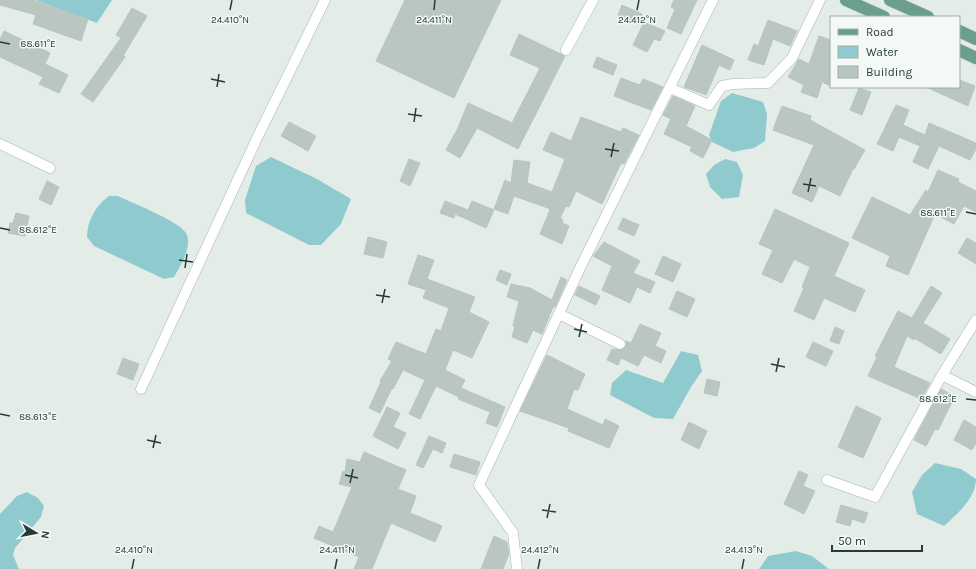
<svg xmlns="http://www.w3.org/2000/svg" width="976" height="569" viewBox="0 0 976 569" font-family="Karla,sans-serif">
<rect width="100%" height="100%" fill="#e4ece8"/>
<path fill="#8fcbce" d="M35,0H112L97,23Z
M732,93L763,102L767,114L765,141L754,148L733,152L712,142L709,135L721,101Z
M271,157L317,179L351,199L341,224L321,245H309L246,213L245,200L256,166Z
M725,159L737,162L743,175L739,197L722,199L710,187L706,174L714,165Z
M109,196H118C132,203 179,221 186,233C193,246 180,267 174,277L164,279L94,246L87,237C87,221 96,205 109,196Z
M681,351L698,355L702,371L691,387L673,419L654,418L610,395L612,383L626,370L663,383Z
M935,463L961,469L976,479C976,498 957,514 944,526L917,514L912,492L922,475Z
M27,492L38,498L44,506L41,517L15,548L13,555L19,569H0V514L17,496Z
M796,551L812,556L829,569H759L768,556Z"/>
<path fill="#b9c7c0" stroke="#b6c6be" d="M0,0H32L88,19L81,41L33,24L36,15L0,5Z
M405,0H501L454,98L376,61Z
M674,0H697L681,34L667,28L675,9L671,7Z
M622,5L642,14L638,24L618,16Z
M132,8L147,16L123,56L125,57L93,102L81,94L121,38L116,35Z
M768,20L797,31L790,46L773,39L764,65L748,60L754,44L758,46Z
M644,22L665,31L660,41L654,39L647,52L633,45Z
M4,31L50,53L45,64L68,75L59,93L39,84L43,77L0,57V39Z
M519,34L565,56L518,149L477,128L460,158L446,150L458,128L468,103L512,123L540,68L510,55Z
M819,36L831,40V86L822,82L817,98L801,92L804,85L788,77L799,59L809,64Z
M702,45L734,60L730,70L719,65L706,95L684,87Z
M597,57L617,65L613,75L593,67Z
M621,78L640,85L643,79L663,87L651,110L614,96Z
M959,80L975,86L968,106L926,87H959Z
M859,88L871,92L862,115L850,110Z
M673,96L695,106L686,126L712,140L703,158L690,151L692,147L664,134L671,119L663,115Z
M896,105L909,110L903,125L925,135L929,123L976,143V149L970,160L939,146L928,169L913,162L920,146L899,137L893,151L877,144Z
M782,106L811,116L810,120L865,150L854,169H853L840,196L819,186L812,202L792,193L814,145L773,130Z
M581,117L621,132L623,128L639,135L624,164L621,163L602,204L576,191L569,207L566,206L560,218L563,220L562,223L569,226L562,244L540,234L550,210L548,208L514,196L508,214L494,209L505,180L511,183L514,160L530,162L527,183L552,192L565,159L543,150L551,132L571,141Z
M289,122L316,136L308,151L281,136Z
M409,159L420,163L410,186L400,181Z
M938,170L959,179L958,182L976,191V212L964,206L954,224L935,214L908,275L886,266L890,256L852,238L872,197L910,215L926,190L928,192Z
M47,181L59,187L51,205L39,199Z
M445,201L468,210L472,201L494,210L486,228L455,214L454,218L440,213Z
M775,209L849,243L834,276L865,290L855,312L824,298L814,320L794,311L804,288L802,287L810,267L794,259L782,283L762,274L773,250L759,244Z
M16,213L29,216L25,236L8,233L10,223H13Z
M623,218L639,225L634,236L618,229Z
M368,237L387,242L383,258L364,254Z
M967,238L976,243V264L958,253Z
M604,242L640,261L633,273L655,282L650,293L637,287L630,303L602,290L612,266L593,256Z
M418,255L434,260L427,279L475,297L469,312L489,322L472,358L453,350L445,370L465,380L461,388L505,407L497,427L486,423L490,412L458,399L459,397L436,386L420,419L409,414L425,380L403,370L393,389L392,388L380,413L369,408L381,382L380,381L392,361L388,359L396,342L426,354L436,329L441,331L449,308L423,298L426,290L408,284Z
M663,256L681,264L673,282L655,274Z
M500,270L511,274L507,285L496,280Z
M561,277L567,280L555,307H553L542,334L533,330L527,343L512,337L515,327L513,326L519,301L507,297L511,284L530,288L552,300Z
M579,286L600,296L596,305L575,295Z
M931,286L942,293L923,323L950,339L941,354L914,338V340L907,336L894,367L930,383L921,399L868,376L877,357L875,356L898,311L912,318Z
M677,291L695,299L687,317L669,309Z
M640,324L661,333L655,346L666,351L661,363L644,355L638,366L621,358L618,365L607,360L612,349L621,350L626,346V341L631,343Z
M835,327L844,331L839,344L830,341Z
M813,342L833,351L826,366L806,357Z
M547,355L585,374L578,390L574,389L567,409L603,425L605,419L619,426L609,448L568,431L569,428L520,411Z
M123,358L139,364L133,380L117,374Z
M707,379L720,382L717,396L704,393Z
M941,389L955,396L938,430L935,429L926,446L914,440Z
M856,406L881,418L863,458L838,447Z
M387,407L400,413L393,427L406,433L398,449L373,436Z
M964,420L976,427V443L972,450L954,440Z
M689,422L707,431L699,449L681,440Z
M429,436L446,443L442,453L433,449L423,468L416,465Z
M364,452L406,470L398,489L416,496L410,513L442,526L435,542L391,523L372,569H354L359,557L314,538L319,526L333,532L352,487L339,484L343,471L345,472L347,459L360,462Z
M454,454L480,462L476,475L450,467Z
M799,471L808,475L803,486L815,491L804,514L784,504Z
M841,505L868,513L864,523L852,519L850,526L836,522Z
M494,536L507,542L509,554L503,569H481Z"/>
<g fill="none" stroke-linecap="round" stroke-linejoin="round">
<g stroke="#a7b4ae" stroke-width="11">
<path id="street" d="M566,50L593,0
M670,88L709,105L722,86L733,84L768,83L792,58L820,0
M0,144L50,168
M559,314L620,344
M942,375L976,392
M141,389L257,138L325,0
M827,480L875,497L942,375L976,320
M517,569L513,533L479,485L581,266L713,0"/>
</g>
<g stroke="#c2c9c6" stroke-width="13">
<path id="primary" d="M846,0L884,17
M890,0L928,17
M959,31L976,39
M959,50L976,58"/>
</g>
<use href="#street" stroke="#fff" stroke-width="10"/>
<use href="#primary" stroke="#6b9f8d" stroke-width="12"/>
</g>
<path fill="none" stroke="#243d34" stroke-width="1.5" d="M230,10L232,0M434,10L435,0M637,10L639,0M0,42L10,44M211,79L225,82M217,87L219,74M408,114L422,116M414,122L416,108M605,149L619,151M611,157L614,143M803,184L816,186M808,192L811,178M966,212L976,214M0,228L10,230M179,260L193,262M185,268L187,254M376,295L390,297M382,303L385,289M574,329L587,332M579,337L582,324M771,364L785,367M776,372L779,358M966,399L976,400M0,414L10,416M147,440L161,443M153,448L156,435M345,475L358,478M350,483L353,469M542,510L556,512M547,518L550,504M132,569L134,559M335,569L337,559M538,569L540,559M742,569L744,559"/>
<g font-size="10" text-anchor="middle" fill="#243d34" stroke="#f4f9f6" stroke-width="3" stroke-linejoin="round" paint-order="stroke">
<text x="230" y="23">24.410°N</text>
<text x="434" y="23">24.411°N</text>
<text x="637" y="23">24.412°N</text>
<text x="38" y="47">88.611°E</text>
<text x="938" y="216">88.611°E</text>
<text x="38" y="233">88.612°E</text>
<text x="938" y="402">88.612°E</text>
<text x="38" y="420">88.613°E</text>
<text x="134" y="553">24.410°N</text>
<text x="337" y="553">24.411°N</text>
<text x="540" y="553">24.412°N</text>
<text x="744" y="553">24.413°N</text>
</g>
<rect x="830" y="16" width="130" height="72" fill="#f4f9f6" stroke="#a1aea8"/>
<rect x="838" y="29" width="20" height="6" fill="#6b9f8d" stroke="#a1aea8"/>
<text x="866" y="36" font-size="12" fill="#243d34">Road</text>
<rect x="838" y="46" width="20" height="12" fill="#8fcbce" stroke="#a1aea8"/>
<text x="866" y="56" font-size="12" fill="#243d34">Water</text>
<rect x="838" y="66" width="20" height="12" fill="#b9c7c0" stroke="#a1aea8"/>
<text x="866" y="76" font-size="12" fill="#243d34">Building</text>
<g transform="translate(36 533) rotate(100)" stroke="#f4f9f6" stroke-width="3" paint-order="stroke">
<path d="M0-3L7 15L0 10L-7 15Z" fill="#243d34"/>
<text y="-6" font-size="11" font-weight="bold" text-anchor="middle" fill="#243d34">N</text>
</g>
<path d="M832 545v6h90v-6" fill="none" stroke="#243d34" stroke-width="2"/>
<text x="838" y="545" font-size="12" fill="#243d34" stroke="#f4f9f6" stroke-width="3" paint-order="stroke">50 m</text>
</svg>
